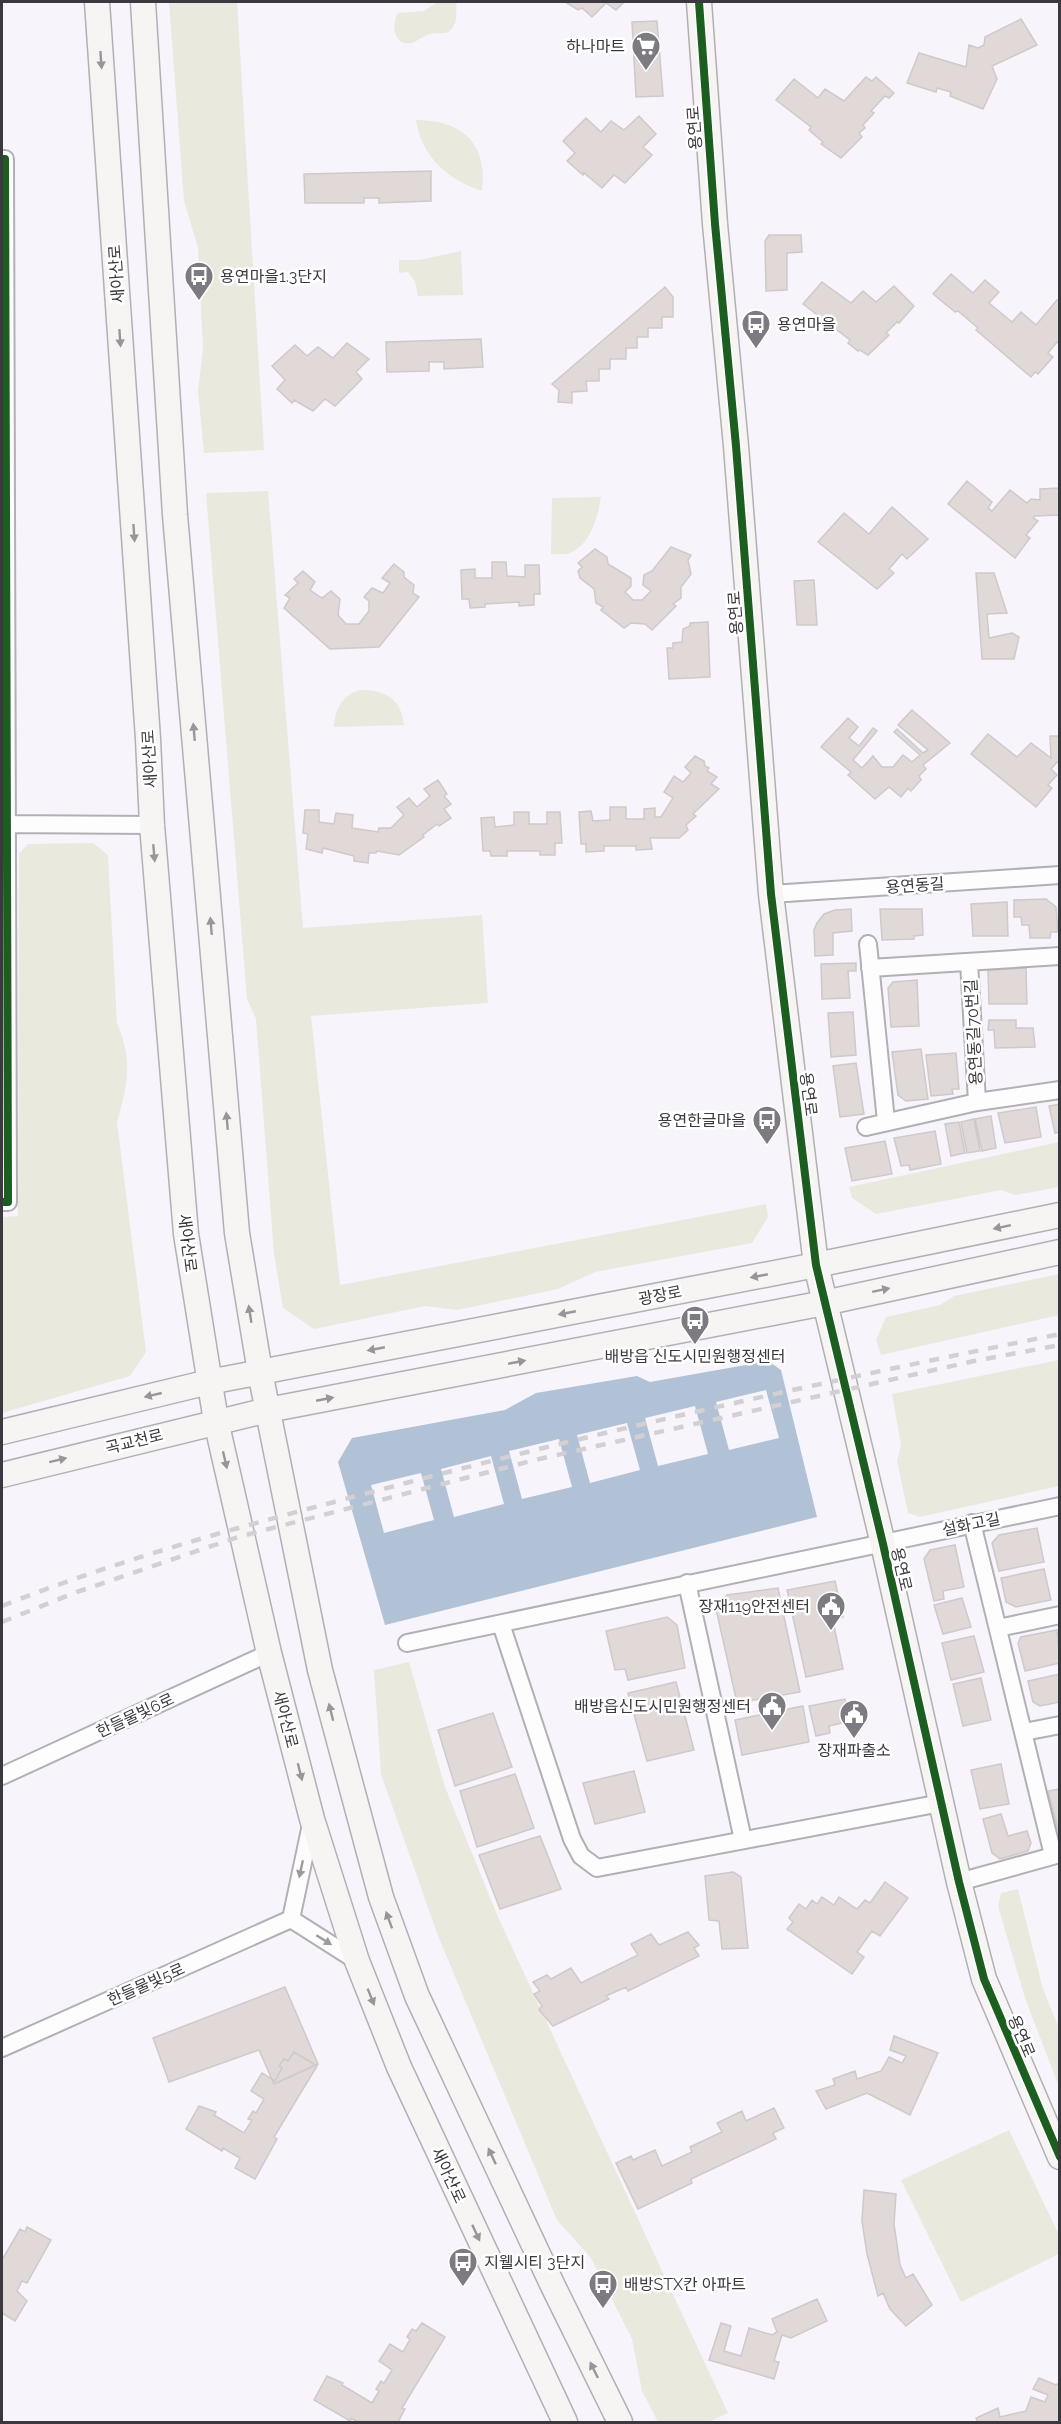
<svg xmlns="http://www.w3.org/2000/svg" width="1061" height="2424" viewBox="0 0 1061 2424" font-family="Raleway,'Noto Sans KR',sans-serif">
<rect width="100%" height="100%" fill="#f8f4fb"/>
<path fill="#eae9de" d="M169,2H237L264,450L204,453L198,391L203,348L198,248L184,201Z
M437,2H457C455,9 458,18 454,25C448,38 439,31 429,34C423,36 418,41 412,43C393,47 391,24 398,13L424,11Z
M416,120C462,120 488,143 482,191C448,180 421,156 416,120Z
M461,251L463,295L418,296L415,282L408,272L399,273V260H419Z
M268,491L303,928L482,915L488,1003L311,1016L340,1285L766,1204L768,1217L752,1243L595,1272L558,1289L457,1310L425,1306L314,1329L283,1308L274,1254L256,1019L247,999L206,493Z
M601,497C598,516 591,544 570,553C565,555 556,554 551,554L552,498Z
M360,690C386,690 401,699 404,725L334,727C335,709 342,695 360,690Z
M93,843L108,855L117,1023C133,1061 128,1084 117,1122L146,1352L130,1376L2,1413V1217L18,1216L19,854L28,844Z
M1059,1142V1187L1016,1195L1001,1190L876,1214L852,1198L849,1187Z
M1059,1274V1315L881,1355L876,1340L886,1317L940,1305L954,1296Z
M1059,1360V1486L920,1517L908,1513L897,1461L901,1445L892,1394Z
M409,1662L445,1787L498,1917L728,2413L708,2422H658L642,2391L632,2339L591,2258L557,2220L438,1936L381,1774L374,1670Z
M1018,1889L1043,1989L1059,2028V2087L1025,1998L998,1906L1001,1893Z
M1009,2130L1059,2235V2254L961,2302L901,2180Z"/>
<path fill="#b1c1d6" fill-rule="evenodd" d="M768,1361L781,1370L817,1517L385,1625L338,1462L352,1438L505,1410L536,1393L637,1376L650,1382ZM766,1390L779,1438L729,1450L716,1402ZM695,1406L708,1454L658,1466L645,1418ZM627,1423L640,1470L590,1483L577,1435ZM559,1439L572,1487L522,1499L509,1451ZM491,1456L504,1504L454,1517L441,1469ZM421,1473L434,1520L384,1533L371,1485Z"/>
<path fill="#e1d8d8" stroke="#cec9ca" stroke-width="1.5" d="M565,2H624L616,10L606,3L592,17L582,8L578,10Z
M1021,19L1037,45L992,66L997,79L983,109L950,96L951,92L937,88L936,92L907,83L919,53L966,67L969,45L978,48L984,45L985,37Z
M657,21L663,96L636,97L632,22Z
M866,77L872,81L876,77L894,93L889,98L885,96L871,111L874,113L863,125L865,128L859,133L862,137L841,158L821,144L823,142L809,130L811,127L776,100L794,79L818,98L825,89L844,101Z
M639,116L656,134L643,147L652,155L625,183L614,175L602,188L584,173L583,175L567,161L575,153L563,141L586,118L601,132L611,121L624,130Z
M431,171V201L379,203V198H364V203H305L304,174Z
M769,235H801L802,252L787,253V290L766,291L765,241Z
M951,274L973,293L985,280L999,292L989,303L1012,322L1021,312L1036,325L1057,300L1060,302V344L1057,342L1048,353L1053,357L1038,374L1035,372L1031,377L976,330L978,328L958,311L955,312L933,294Z
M822,282L851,303L863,291L876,302L894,286L914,306L899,323L897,322L886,333L889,335L868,355L860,350L858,351L848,343L850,340L803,304Z
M665,287L673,297V317H662V328H648V337H637V348H626V359H610V369H599V381H586L587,391L572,392V403L558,402L559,390L552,384Z
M481,339L483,367L444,369V362H429V371L387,372L386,342Z
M347,343L369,359L356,372L362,379L335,406L325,399L313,411L294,400L292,403L277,389L285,380L272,366L295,345L307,356L318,347L333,358Z
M967,481L992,502L988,508L992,511L1010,490L1027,503L1031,499L1040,500V489L1060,488V515L1035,516L1033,518L1038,521L1026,535L1030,538L1015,558L948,504Z
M892,507L928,539L907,559L902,554L889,569L894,573L877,589L818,542L844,513L869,534Z
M671,547L691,555L688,560L691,574L681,587V598L673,604L676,606L652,630L645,624L631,623L624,628L601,610L603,607L596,603L594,589L580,578L578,571L582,567L578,563L595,549L607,557L608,564L631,578V586L625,592L633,600H642L651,591L643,585L644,575L652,571Z
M492,562H506L507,576L525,577V565H539L540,594H534V605L519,606V602L485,604V607L470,608L469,599H462L461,570L475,569V578H492Z
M394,564L404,572V577L414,585L413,593L419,597L379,647L330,649L284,608L290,598L285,595L298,583L294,579L303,571L315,582L310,590L322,598L331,591L340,599L338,615L346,624H359L369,611V601L364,597L372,588L383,593L390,583L382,578Z
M976,573H994L1007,613L987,614L989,638L1012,633L1019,637L1014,659H982Z
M814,580L817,625H797L794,581Z
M708,622L710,677L669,679L667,648H673V643L682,642L683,629L690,626V623Z
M912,710L950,743L923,765L926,769L919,776L921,780L911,791L908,788L901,797L889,787L875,799L848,775L851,772L821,747L848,718L858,727L849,738L859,746L873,728L877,731L853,760L862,768L873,756L882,767H893L903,755L912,762L920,755L894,732L897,729L923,753L928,750L898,725Z
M988,734L1017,757L1031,743L1051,758L1050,736H1060V759L1051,769L1057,775L1048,785L1052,788L1036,807L971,754Z
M695,756L704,761L705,766L709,768L707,771L717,777L711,784L719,789L693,814L696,816L686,825L688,830L679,838H650L652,849L636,850V846H604V851L586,852V844H581L579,812L591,811L593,821L610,820V807H626V819H644V809L655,808V817H661L673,798L664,792L674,776L683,782L691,773L685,767Z
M438,780L447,794L444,796L451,804L444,809L451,818L439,826L437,824L423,835L424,837L399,855L377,851L376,853H369L368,863L354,861V856L323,848L322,853L306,849L308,834L303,833L305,810H319V822L334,824L336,813L353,815L352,828L378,832L379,828H391L404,815L397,807L409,798L417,807L430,796L424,789Z
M514,812H529V824H547V812H560L562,843H555V855H540V851H507V856H491L490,851H483L481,818L494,817L495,827L514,825Z
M1046,899L1056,907L1058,932H1051L1050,938H1030L1029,925H1022L1021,917H1014V900Z
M1007,902L1008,936H973L971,904Z
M851,909L852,931L833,933V955L815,956L814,930L817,923L824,914L835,910Z
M880,909H922L923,935L914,936V939L882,940Z
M856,963V971H848L850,998L822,999L821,964Z
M1026,968L1027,1004H989L988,970Z
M917,980L919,1026L891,1027L888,988L893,982Z
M853,1012L856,1055L831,1057L828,1013Z
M989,1020H1016V1028H1033L1035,1047L995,1048L994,1030H988Z
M921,1049L928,1099L906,1101L898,1095L892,1052Z
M956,1053L959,1089H952L953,1094L931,1096L926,1055Z
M856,1063L864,1114L840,1117L833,1066Z
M1060,1104V1132L1055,1133L1049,1106Z
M1036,1107L1041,1137L1005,1143L998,1113Z
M991,1116L996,1148L982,1151L975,1119Z
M974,1119L980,1151L967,1153L961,1122Z
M959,1122L965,1153L951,1156L945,1124Z
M935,1131L941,1164L910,1170L909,1165L901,1166L894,1138Z
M885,1141L892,1174L852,1181L845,1148Z
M1037,1528L1044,1562L999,1571L992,1543L999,1535Z
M955,1545L964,1587L943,1591L944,1599L934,1601L924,1559L930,1550Z
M1044,1569L1051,1600L1016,1607L1006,1602L1001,1578Z
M835,1581L843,1617L833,1621L843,1669L806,1677L787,1590Z
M778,1588L800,1692L737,1703L716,1609L727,1595Z
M962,1598L971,1627L943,1634L934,1605Z
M667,1617L677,1625L685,1668L628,1680L625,1669L615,1670L606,1631Z
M1057,1630L1060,1663L1025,1671L1018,1643L1021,1637Z
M974,1636L984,1672L951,1680L942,1643Z
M1060,1674V1702L1040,1706L1033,1702L1028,1681Z
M981,1678L991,1720L963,1726L953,1684Z
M676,1682L694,1750L647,1761L628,1693Z
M845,1699L851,1721L829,1726L830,1733L816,1736L809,1706Z
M803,1706L809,1742L742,1755L735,1720Z
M493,1713L512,1767L455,1786L438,1730Z
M1001,1764L1009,1804L980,1809L971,1770Z
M634,1771L645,1812L595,1824L583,1783Z
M515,1774L534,1828L477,1847L460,1791Z
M1060,1789V1837L1048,1791Z
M1001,1814L1008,1836L1027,1831L1031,1843L1028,1851L1000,1859L992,1853L983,1819Z
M540,1836L561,1889L500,1909L479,1855Z
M733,1872L741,1877L748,1948L722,1949L719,1921L709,1920L705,1876Z
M885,1882L908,1898L880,1936L872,1931L857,1952L864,1957L852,1974L787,1929L793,1922L789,1918L799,1904L806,1909L812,1900L817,1904L822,1897L834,1905L839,1897L857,1909L865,1900L870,1903Z
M688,1932L699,1945L694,1948L699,1956L628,1991L626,1987L606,1996L609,1999L553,2026L539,2010L542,2006L534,1994L540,1991L533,1982L547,1975L551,1979L571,1968L581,1983L638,1955L631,1944L651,1934L659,1945Z
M285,1987L318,2064L274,2084L259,2050L169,2082L153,2038Z
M894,2036L938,2053L910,2115L867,2093L826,2109L816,2091L835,2085L833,2079L855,2071L857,2079L881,2071L889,2057L902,2063L906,2056L890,2050Z
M294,2052L317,2066L274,2137L277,2139L255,2179L235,2168L240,2158L223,2148L222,2151L186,2129L199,2106L216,2112L214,2115L244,2133L252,2120L248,2119L253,2111L256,2113L264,2099L251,2091L262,2073L275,2081L282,2068L279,2066L284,2059L288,2061Z
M774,2108L784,2128L773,2133L776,2139L691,2179L692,2183L638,2209L616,2163L631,2156L633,2160L655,2150L662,2166L692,2152L690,2147L722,2132L717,2123L742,2111L746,2121Z
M864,2190L896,2194L894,2224L900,2265L906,2278L913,2274L932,2305L906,2326L890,2309L883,2293L878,2296L867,2254L862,2221Z
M27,2227L51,2240L27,2283L22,2281L17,2291L27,2301L15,2321L2,2313V2260L20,2229L25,2232Z
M817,2299L827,2321L791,2338L782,2335L774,2361L779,2362L774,2379L709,2360L721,2323L731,2326L724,2351L741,2356L749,2328L772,2335L777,2332L772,2319Z
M422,2323L445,2337L402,2408L405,2409L398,2422H358L351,2418L350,2421L314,2400L327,2376L343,2383L342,2385L372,2403L379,2391L376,2389L381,2381L384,2383L392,2370L379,2361L390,2344L403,2352L410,2339L407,2337L412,2329L416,2331Z
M1039,2378L1056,2385L1060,2382V2422H978L976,2418L998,2408L1000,2417L1026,2411L1031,2397L1045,2402L1048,2395L1033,2389Z"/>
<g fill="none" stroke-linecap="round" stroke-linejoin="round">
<g stroke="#b2afb5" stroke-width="20">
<path id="street" d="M2,159H5L8,1202H2
M2,824L152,825
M771,894L1060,875
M868,944L886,1121
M969,962L977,1102
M870,968L1060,956
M866,1127L977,1102L1060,1090
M972,1523L1053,1855
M687,1583L743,1840
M501,1624L572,1839L581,1856L597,1868L941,1803
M998,1628L1060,1615
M407,1643L1060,1506
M1024,1732L1060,1725
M2,1776L269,1653
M959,1882L1060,1854
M291,1919L312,1820
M291,1919L357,1961
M2,2048L291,1919"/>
</g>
<g stroke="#b2afb5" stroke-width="27">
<path id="secondary" d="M97,2L148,739L152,825L186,1234L216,1421L269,1653L312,1819L357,1961L399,2067L565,2422
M143,2L175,515L237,1233L260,1372L320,1670L381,1897L417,1996L553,2286L620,2422
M699,2L715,224L736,446L771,894L816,1265L883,1544L959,1882L984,1979L1060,2157
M2,1432L209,1382L816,1265L1060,1215
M2,1475L268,1410L824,1303L1060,1252"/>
</g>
<use href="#street" stroke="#fefdfe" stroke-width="16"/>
<use href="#secondary" stroke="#f6f5f3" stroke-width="24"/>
<path stroke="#d2d0d2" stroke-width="4.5" stroke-dasharray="10 10" stroke-linecap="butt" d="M2,1606C133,1554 269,1519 406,1483C622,1426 841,1378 1060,1334
M2,1622L74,1593L238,1537L535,1460L974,1361L1060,1345"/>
<g stroke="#fff" stroke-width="11">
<path id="cycleway" d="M699,2L715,224L736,446L771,894L816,1265L883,1544L959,1882L984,1979L1060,2157
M2,159H5L8,1202H2"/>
</g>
<use href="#cycleway" stroke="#1b5e20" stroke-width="8"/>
</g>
<defs><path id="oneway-solid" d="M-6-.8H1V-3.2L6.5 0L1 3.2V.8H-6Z" transform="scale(1.5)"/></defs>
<g fill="#999699">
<use href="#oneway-solid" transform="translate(101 60) rotate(86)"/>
<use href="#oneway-solid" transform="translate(120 338) rotate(86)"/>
<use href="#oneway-solid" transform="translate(134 533) rotate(86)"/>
<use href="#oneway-solid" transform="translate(194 732) rotate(-95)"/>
<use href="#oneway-solid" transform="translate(154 853) rotate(85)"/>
<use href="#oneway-solid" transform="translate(211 926) rotate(-95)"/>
<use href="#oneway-solid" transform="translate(227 1121) rotate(-95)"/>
<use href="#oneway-solid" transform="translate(1002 1227) rotate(168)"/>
<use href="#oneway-solid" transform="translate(759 1276) rotate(169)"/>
<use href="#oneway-solid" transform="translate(881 1290) rotate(-12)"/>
<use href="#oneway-solid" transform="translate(567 1313) rotate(169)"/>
<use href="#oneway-solid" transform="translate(250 1314) rotate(-99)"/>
<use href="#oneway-solid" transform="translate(376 1349) rotate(169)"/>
<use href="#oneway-solid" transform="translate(517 1362) rotate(-11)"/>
<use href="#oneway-solid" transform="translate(153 1395) rotate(167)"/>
<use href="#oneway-solid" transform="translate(325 1399) rotate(-11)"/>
<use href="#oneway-solid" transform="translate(58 1460) rotate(-14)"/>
<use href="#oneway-solid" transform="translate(225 1460) rotate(77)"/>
<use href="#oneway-solid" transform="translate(331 1712) rotate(-104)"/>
<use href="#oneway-solid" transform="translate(300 1772) rotate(76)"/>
<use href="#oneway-solid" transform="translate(389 1920) rotate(-110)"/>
<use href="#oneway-solid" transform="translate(371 1997) rotate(68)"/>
<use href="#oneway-solid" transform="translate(492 2156) rotate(-115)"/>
<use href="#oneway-solid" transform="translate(476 2233) rotate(65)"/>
<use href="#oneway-solid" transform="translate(594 2370) rotate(-116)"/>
</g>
<g fill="#9d9a9e">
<use href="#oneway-solid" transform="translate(301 1869) rotate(102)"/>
<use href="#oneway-solid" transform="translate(324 1940) rotate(32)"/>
</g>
<defs>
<g id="supermarket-pin" transform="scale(1.5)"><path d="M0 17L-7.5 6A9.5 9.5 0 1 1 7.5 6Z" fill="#7e7a81" stroke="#fff"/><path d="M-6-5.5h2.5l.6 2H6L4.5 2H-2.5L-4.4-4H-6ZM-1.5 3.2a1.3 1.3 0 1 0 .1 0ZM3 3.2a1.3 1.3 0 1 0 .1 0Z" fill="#fff"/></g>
<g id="bus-pin" transform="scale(1.5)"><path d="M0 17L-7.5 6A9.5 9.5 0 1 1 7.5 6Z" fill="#7e7a81" stroke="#fff"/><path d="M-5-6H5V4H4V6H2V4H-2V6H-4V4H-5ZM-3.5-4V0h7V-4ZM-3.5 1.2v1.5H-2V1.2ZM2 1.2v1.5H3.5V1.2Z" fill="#fff"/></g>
<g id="civic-pin" transform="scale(1.5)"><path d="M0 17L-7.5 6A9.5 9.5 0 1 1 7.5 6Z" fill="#7e7a81" stroke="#fff"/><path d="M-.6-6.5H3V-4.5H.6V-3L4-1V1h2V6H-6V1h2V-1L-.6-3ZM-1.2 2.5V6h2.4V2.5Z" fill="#fff"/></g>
</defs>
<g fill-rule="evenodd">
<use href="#supermarket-pin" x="646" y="46"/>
<use href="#bus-pin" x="199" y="276"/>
<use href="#bus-pin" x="756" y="324"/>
<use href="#bus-pin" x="767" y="1120"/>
<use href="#bus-pin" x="695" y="1320"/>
<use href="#civic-pin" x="831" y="1606"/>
<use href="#civic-pin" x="772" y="1706"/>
<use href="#civic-pin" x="854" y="1714"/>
<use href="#bus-pin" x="463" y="2262"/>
<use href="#bus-pin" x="603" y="2284"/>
</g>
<g text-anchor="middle" stroke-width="5" stroke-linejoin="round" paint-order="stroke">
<g font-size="16" fill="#3c383f" stroke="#fff" text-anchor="end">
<text x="625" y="52">하나마트</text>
<text x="220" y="282" text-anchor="start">용연마을1.3단지</text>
<text x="777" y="330" text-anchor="start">용연마을</text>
<text x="746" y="1126">용연한글마을</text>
<text x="695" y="1362" text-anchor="middle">배방읍 신도시민원행정센터</text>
<text x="810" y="1612">장재119안전센터</text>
<text x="751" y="1712">배방읍신도시민원행정센터</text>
<text x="854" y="1756" text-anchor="middle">장재파출소</text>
<text x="484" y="2268" text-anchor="start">지웰시티 3단지</text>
<text x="624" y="2290" text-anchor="start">배방STX칸 아파트</text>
</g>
<g font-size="16" fill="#3c383f" stroke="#fff">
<text transform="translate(694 128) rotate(-94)" y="6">용연로</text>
<text transform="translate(116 274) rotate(-94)" y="6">새아산로</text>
<text transform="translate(735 613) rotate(-94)" y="6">용연로</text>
<text transform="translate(149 759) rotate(-93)" y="6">새아산로</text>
<text transform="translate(915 885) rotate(-4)" y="6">용연동길</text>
<text transform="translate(973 1032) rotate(-93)" y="6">용연동길70번길</text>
<text transform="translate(809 1094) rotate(83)" y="6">용연로</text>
<text transform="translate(188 1243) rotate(83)" y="6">새아산로</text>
<text transform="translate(660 1295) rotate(-11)" y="6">광장로</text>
<text transform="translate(134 1441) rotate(-14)" y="6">곡교천로</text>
<text transform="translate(971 1524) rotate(-12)" y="6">설화고길</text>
<text transform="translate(902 1569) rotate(77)" y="6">용연로</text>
<text transform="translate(135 1715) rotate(-25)" y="6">한들물빛6로</text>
<text transform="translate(286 1719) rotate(76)" y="6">새아산로</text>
<text transform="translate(146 1984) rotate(-24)" y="6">한들물빛5로</text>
<text transform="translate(1022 2036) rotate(67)" y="6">용연로</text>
<text transform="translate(449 2175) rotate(65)" y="6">새아산로</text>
</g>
</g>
<rect width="1061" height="2424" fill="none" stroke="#3c383f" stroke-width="6"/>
</svg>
